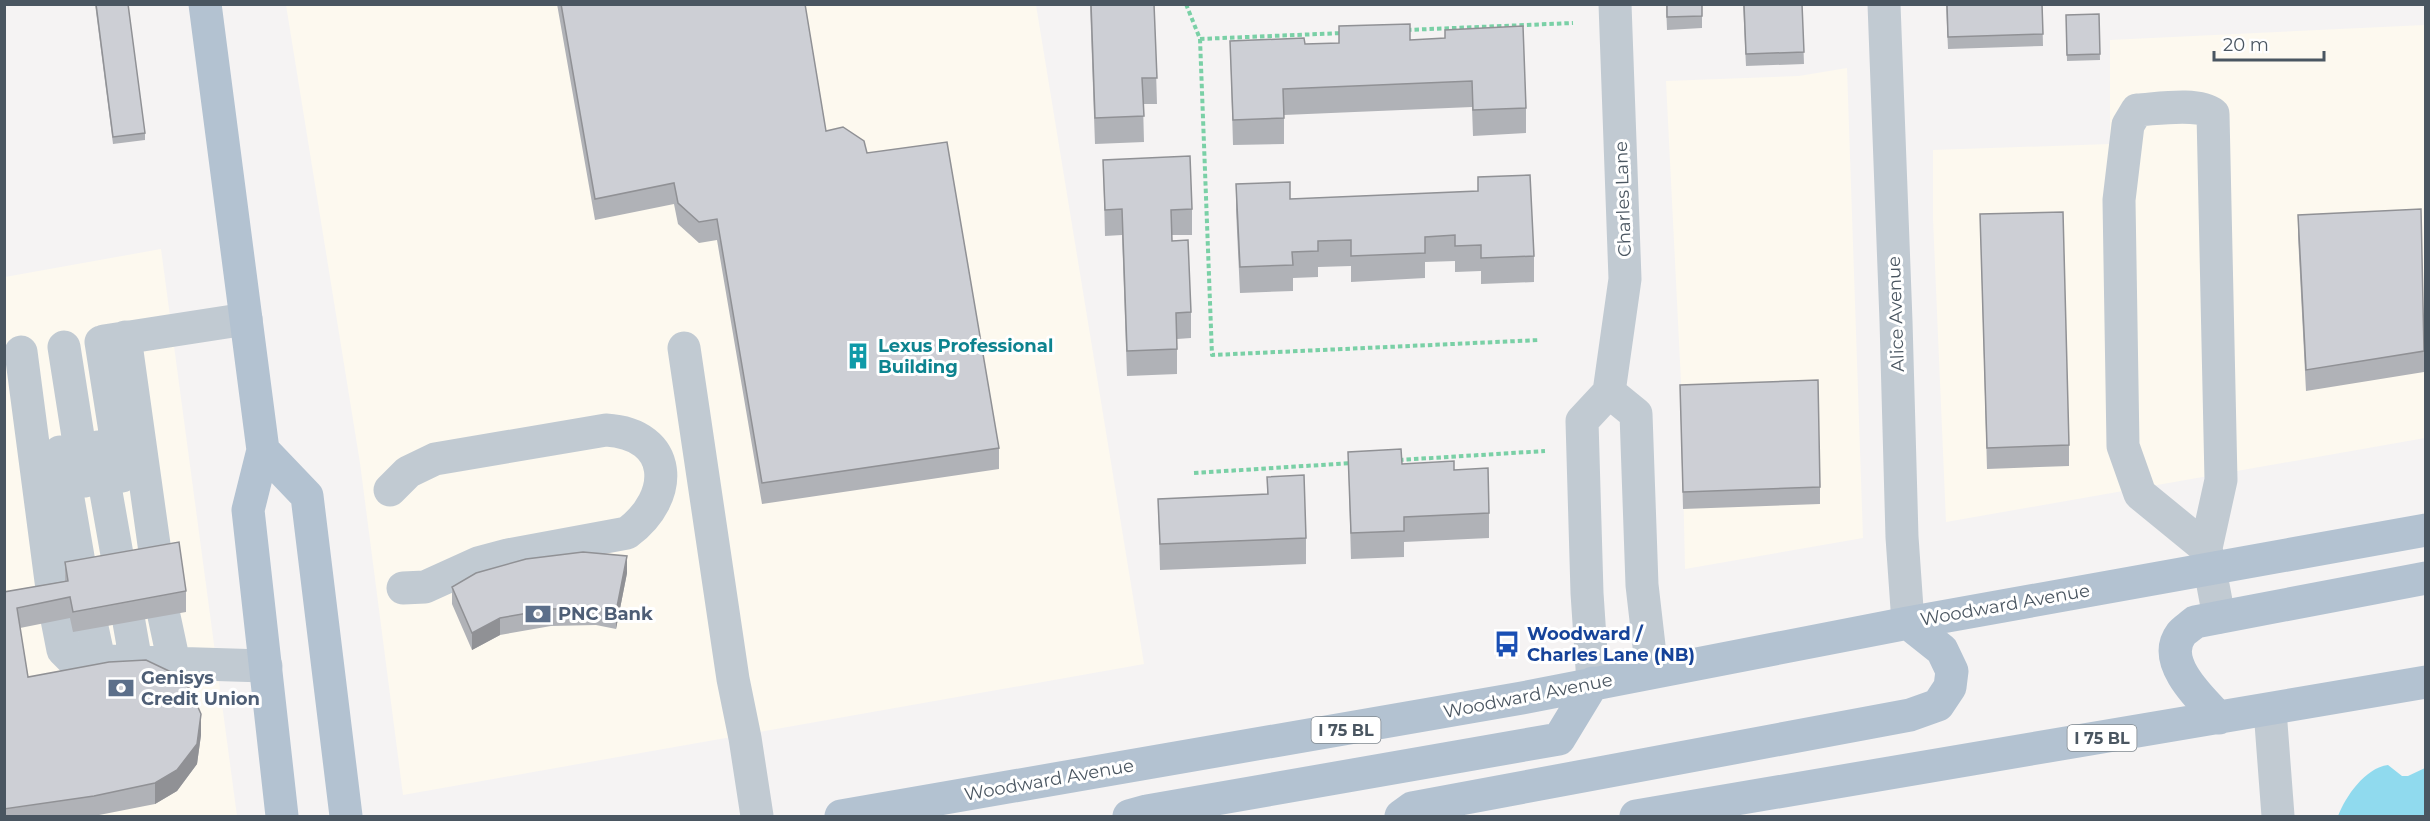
<svg xmlns="http://www.w3.org/2000/svg" width="2430" height="821" viewBox="0 0 2430 821" font-family="Montserrat,sans-serif">
<rect width="100%" height="100%" fill="#f5f3f3"/>
<path fill="#fdf9ef" d="M286,5H1036L1144,664L403,795L360,463Z
M2425,25V438L1946,522L1933,219V150L2110,144V40Z
M1847,68L1863,538L1685,569L1681,382L1666,81L1799,76Z
M161,249L237,816H5V277Z"/>
<path fill="#90daee" d="M2388,765L2402,776H2408L2425,768V816H2338C2346,796 2365,768 2388,765Z"/>
<g fill="none" stroke-linecap="round" stroke-linejoin="round">
<path stroke="#7ad0a6" stroke-width="4" stroke-dasharray="4.5 3" stroke-linecap="butt" d="M1186,4L1200,39L1212,355L1540,340
M1407,30L1573,23
M1200,39L1343,33
M1399,460L1545,451
M1194,473L1352,463"/>
<path stroke="#c1cad2" stroke-width="33" d="M1884,4L1896,321L1902,537L1908,623
M125,337L164,616L174,663
M104,341L246,319
M101,342L122,476
M64,347L85,481
M684,348L733,679L745,738L757,816
M21,352L54,604L63,650L73,660L266,666
M1609,392L1636,414L1642,585L1652,672
M98,447L136,662
M60,452L82,580L99,660
M390,490L408,472L435,459L606,430C674,434 676,497 627,533L508,555L478,563L425,587L403,588
M2206,548L2140,494L2123,446L2119,200L2128,125L2137,110C2157,109 2198,102 2213,114L2221,480L2206,548L2219,617
M1593,683L1587,593L1582,421L1609,392L1625,279L1615,4
M2270,710L2278,816"/>
<path stroke="#b3c2d1" stroke-width="33" d="M205,4L263,450L248,510L282,816
M263,450L307,496L346,816
M2219,718C2202,700 2160,662 2181,634C2184,630 2191,626 2195,622L2426,578
M841,816L1522,698L1908,623L2426,530
M1129,816L1147,811L1559,739L1593,683
M1401,816L1412,808L1910,715L1938,705L1950,687L1952,671L1942,650L1908,623
M1636,816L2426,682"/>
</g>
<path fill="#b0b2b7" d="M4,4H18L4,6Z
M95,4L145,133V140L113,144Z
M557,4H805L826,131L867,153L999,448V469L762,504L717,240L699,243L678,224L674,204L595,220Z
M1090,4H1154L1157,104H1143L1144,142L1095,144Z
M1666,4H1702V28L1667,30Z
M1743,4H1802L1804,64L1746,66Z
M1946,4H2042L2043,46L1948,49Z
M2099,14L2100,60L2067,61L2066,15Z
M1339,26L1410,40L1526,108V133L1473,136L1472,107L1284,115V144L1233,145L1230,41L1305,44L1339,43Z
M1103,160L1192,209V235H1172V241L1191,312V338L1177,339V374L1127,376L1122,235L1105,236Z
M1236,184L1290,199L1478,191L1534,256V282L1481,284V271L1455,272V261L1425,262V278L1351,282V266L1318,267V277L1293,278V291L1240,293L1236,210Z
M1980,214L2069,445V466L1987,469Z
M2298,215L2424,351V372L2306,391L2298,236Z
M1680,385L1820,487V504L1683,509Z
M1348,452L1402,464L1454,470L1489,513V538L1404,542V557L1351,559Z
M1267,477L1306,538V564L1160,570L1158,499L1267,494Z
M65,562L186,591V612L73,632L70,618L20,628L28,677L201,735L197,764L177,791L155,804L94,816H4V592L65,581Z
M627,573L616,629L596,625L551,626L500,635L472,650L452,604V587Z"/>
<path fill="#909195" d="M627,556V573L616,629V612Z
M500,618V635L472,650V633Z
M201,714V735L197,764L177,791L155,804V783Z"/>
<path fill="#cdcfd5" stroke="#909195" stroke-width="1.5" d="M96,4H128L145,133L113,137Z
M561,4H805L826,131L843,127L864,141L867,153L947,142L999,448L762,483L717,219L699,222L678,203L674,183L595,199Z
M1091,4H1154L1157,78H1142L1144,116L1095,118Z
M1667,4H1702V16L1667,17Z
M1744,4H1802L1804,52L1746,54Z
M1947,4H2042L2043,34L1948,37Z
M2099,14L2100,54L2067,55L2066,15Z
M1410,24V40L1445,38V30L1523,26L1526,108L1473,110L1472,81L1283,89L1284,118L1233,120L1230,41L1304,38L1305,44L1339,43V26Z
M1190,156L1192,209L1171,210L1172,241L1188,240L1191,312L1176,313L1177,349L1127,351L1122,209L1105,210L1103,160Z
M1530,175L1534,256L1481,258V245L1455,246V235L1425,237V253L1351,256V240L1318,241V251L1292,252L1293,265L1240,267L1236,184L1290,182V199L1478,191V177Z
M2421,209L2424,351L2306,370L2298,215Z
M2063,212L2069,445L1987,448L1980,214Z
M1818,380L1820,487L1683,492L1680,385Z
M1401,449L1402,464L1454,461V470L1488,468L1489,513L1404,517V531L1351,533L1348,452Z
M1304,475L1306,538L1160,544L1158,499L1268,494L1267,477Z
M179,542L186,591L73,612L70,597L17,608L28,677L109,662L146,660L171,672L190,689L201,714L197,744L177,770L155,783L94,796L4,809V592L68,581L65,562Z
M583,552L627,556L616,612L596,608L551,609L500,618L472,633L452,587L476,573L526,559Z"/>
<defs>
<g id="building-bare" transform="scale(2.07)"><path d="M-4-6H4V6H1V3H-1V6H-4ZM-2.5-4.3h1.7v1.8h-1.7ZM.8-4.3h1.7v1.8H.8ZM-2.5-1h1.7V.8h-1.7ZM.8-1h1.7V.8H.8Z" fill="#0f9aa8" stroke="#fff" stroke-width="2.5" paint-order="stroke"/></g>
<g id="bank-bare" transform="scale(2.07)"><path d="M-6-4H6V4H-6ZM0-2.3a2.3 2.3 0 1 0 0 4.6a2.3 2.3 0 1 0 0-4.6Z" fill="#5c6f8a" stroke="#fff" stroke-width="2.5" paint-order="stroke"/></g>
<g id="bus-bare" transform="scale(2.07)"><path d="M-5-6H5V4H4V6H2V4H-2V6H-4V4H-5ZM-3.5-4V0h7V-4ZM-3.5 1.2v1.5H-2V1.2ZM2 1.2v1.5H3.5V1.2Z" fill="#1a4fb4" stroke="#fff" stroke-width="2.5" paint-order="stroke"/></g>
</defs>
<g fill-rule="evenodd">
<use href="#building-bare" x="858" y="356"/>
<use href="#bank-bare" x="538" y="614"/>
<use href="#bus-bare" x="1507" y="644"/>
<use href="#bank-bare" x="121" y="688"/>
</g>
<g text-anchor="middle" stroke-width="6" stroke-linejoin="round" paint-order="stroke">
<g fill="#fff" stroke="#808990" stroke-width="1.5">
<rect x="1311.5" y="717" width="69" height="26" rx="4.5"/>
<rect x="2067.5" y="725" width="69" height="26" rx="4.5"/>
</g>
<g font-size="16" font-weight="bold" fill="#4a5661">
<text x="1346" y="736">I 75 BL</text>
<text x="2102" y="744">I 75 BL</text>
</g>
<g font-size="18" fill="#4a5661" stroke="#fff">
<text transform="translate(1623 199) rotate(-92)" y="6">Charles Lane</text>
<text transform="translate(1896 314) rotate(-92)" y="6">Alice Avenue</text>
<text transform="translate(2005 605) rotate(-10)" y="6">Woodward Avenue</text>
<text transform="translate(1528 696) rotate(-11)" y="6">Woodward Avenue</text>
<text transform="translate(1049 780) rotate(-10)" y="6">Woodward Avenue</text>
</g>
<g font-size="18" font-weight="bold" fill="#0d838f" stroke="#fff" text-anchor="start">
<text x="878" y="352">Lexus Professional<tspan x="878" dy="21">Building</tspan></text>
</g>
<g font-size="18" font-weight="bold" fill="#4e5e75" stroke="#fff" text-anchor="start">
<text x="558" y="620">PNC Bank</text>
<text x="141" y="684">Genisys<tspan x="141" dy="21">Credit Union</tspan></text>
</g>
<g font-size="18" font-weight="bold" fill="#164399" stroke="#fff" text-anchor="start">
<text x="1527" y="640">Woodward /<tspan x="1527" dy="21">Charles Lane (NB)</tspan></text>
</g>
</g>
<rect width="2430" height="821" fill="none" stroke="#4a5661" stroke-width="12"/>
<path d="M2214 51v9h110v-9" fill="none" stroke="#4a5661" stroke-width="3"/>
<text x="2223" y="51" font-size="18" fill="#4a5661" stroke="#ffffff" stroke-width="4.5" paint-order="stroke">20 m</text>
</svg>
